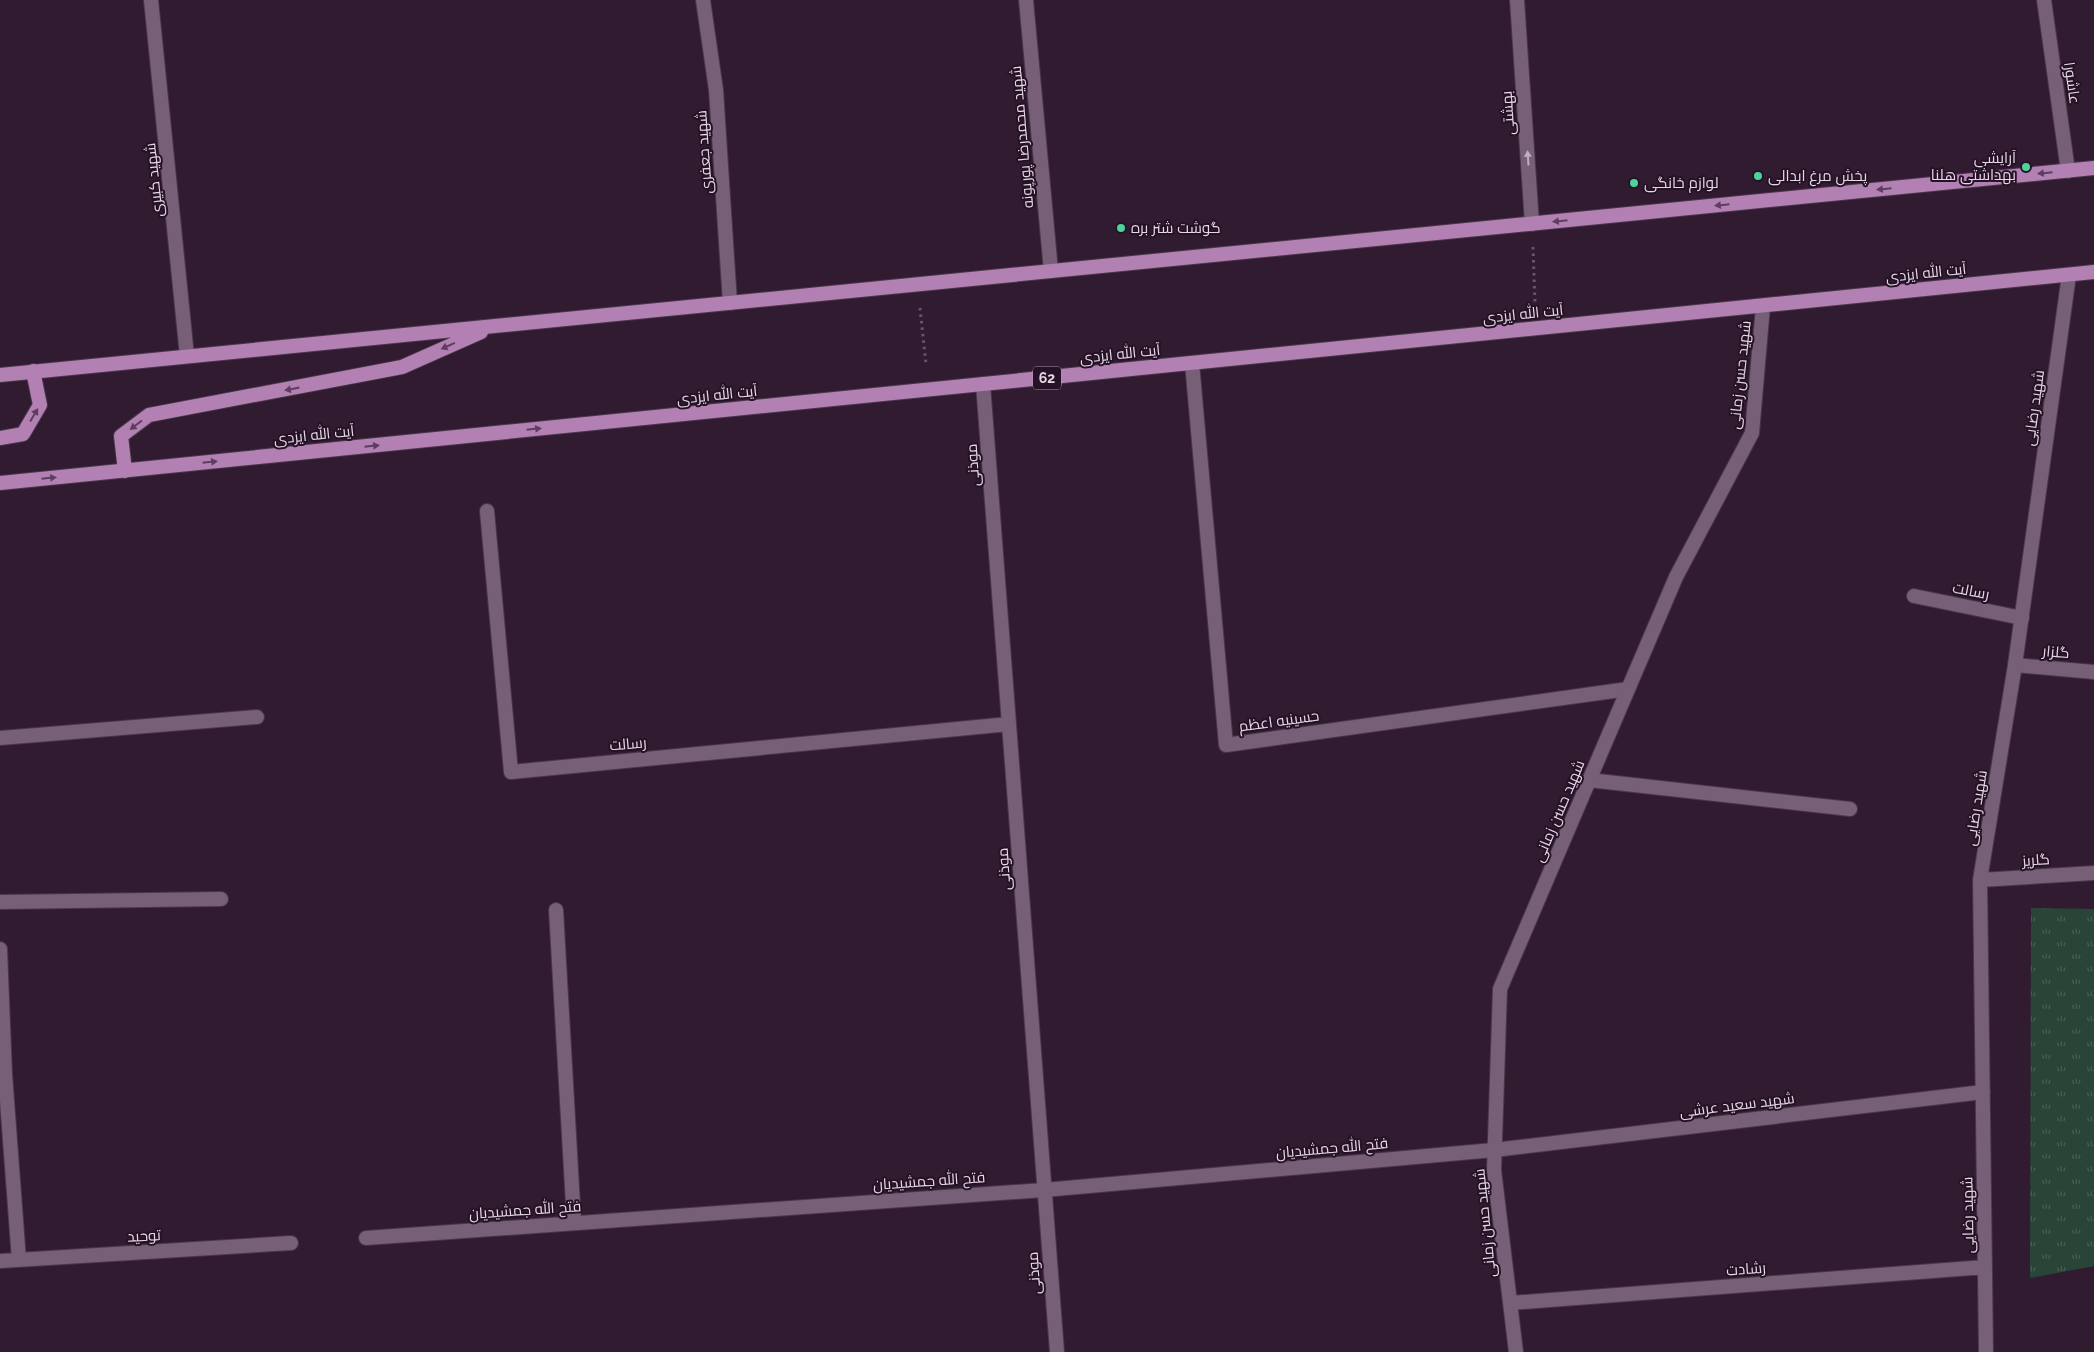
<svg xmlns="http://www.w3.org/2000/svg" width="2094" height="1352" viewBox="0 0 2094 1352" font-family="Raleway,Cairo,sans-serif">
<defs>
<pattern id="grass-tufts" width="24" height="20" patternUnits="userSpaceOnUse" patternTransform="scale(1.25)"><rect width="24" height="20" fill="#284537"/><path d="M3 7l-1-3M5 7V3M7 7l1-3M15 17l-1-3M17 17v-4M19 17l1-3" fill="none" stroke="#475f54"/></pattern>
</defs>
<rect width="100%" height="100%" fill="#301b30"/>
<path fill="url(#grass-tufts)" d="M2031,908L2094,909V1266L2030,1278Z"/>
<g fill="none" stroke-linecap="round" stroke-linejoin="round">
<g stroke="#493849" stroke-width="16">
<path id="service" d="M1192,363L1226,745L1628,689
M1914,596L2022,618
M2015,665L2094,672
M1589,780L1850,809"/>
</g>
<g stroke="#493849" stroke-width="16">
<path id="minor" d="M151,0L187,356
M703,0L716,90L730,303
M1026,0L1051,271
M2044,0L2068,171
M983,384L1057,1352
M487,511L511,772L1009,724
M0,738L257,717
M1980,880L2094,873
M0,902L221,899
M556,910L574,1222
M0,949L5,1074L19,1260
M366,1238L1044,1190L1494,1150L1983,1092
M0,1261L291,1243
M1510,1303L1985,1267
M1516,1352L1494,1170L1500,989L1676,577L1752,433L1763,306
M1986,1352L1980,880L2015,665L2069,275"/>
</g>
<g stroke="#493849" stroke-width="16">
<path id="tertiary" d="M1517,0L1532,224"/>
</g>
<g stroke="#493849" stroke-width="16">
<path id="trunk" d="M0,375L2094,168
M0,438L23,434L40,405L33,371
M125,471L121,436L149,415L402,367L481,332
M0,483L2094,272"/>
</g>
<path stroke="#685568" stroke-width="3" stroke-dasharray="2.5 4" stroke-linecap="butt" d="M1533,247L1535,303
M920,308L926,364"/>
<use href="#service" stroke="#775f77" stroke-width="14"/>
<use href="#minor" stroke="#775f77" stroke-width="14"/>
<use href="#tertiary" stroke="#775f77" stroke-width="14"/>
<use href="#trunk" stroke="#b380b3" stroke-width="14"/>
</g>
<defs><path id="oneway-solid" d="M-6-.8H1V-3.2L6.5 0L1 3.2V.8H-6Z" transform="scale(1.25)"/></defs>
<use fill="#bfaebe" href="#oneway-solid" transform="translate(1528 158) rotate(-94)"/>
<g fill="#5e3e5e">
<use href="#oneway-solid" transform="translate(2045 173) rotate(174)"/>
<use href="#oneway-solid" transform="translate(1884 189) rotate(174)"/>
<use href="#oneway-solid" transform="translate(1722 205) rotate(174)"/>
<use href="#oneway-solid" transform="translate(1560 221) rotate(174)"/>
<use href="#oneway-solid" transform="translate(448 346) rotate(156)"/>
<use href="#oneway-solid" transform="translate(292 389) rotate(169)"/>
<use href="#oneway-solid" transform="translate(34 415) rotate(-59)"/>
<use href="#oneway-solid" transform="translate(136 425) rotate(143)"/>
<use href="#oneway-solid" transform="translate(534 429) rotate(-6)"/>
<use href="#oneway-solid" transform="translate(372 446) rotate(-6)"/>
<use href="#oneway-solid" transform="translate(210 462) rotate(-6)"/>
<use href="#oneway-solid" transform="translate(49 478) rotate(-6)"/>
</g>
<g fill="#4cd39a" stroke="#261226" stroke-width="2">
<circle cx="2026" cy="167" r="5"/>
<circle cx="1758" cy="176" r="5"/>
<circle cx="1634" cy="183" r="5"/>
<circle cx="1121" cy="228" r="5"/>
</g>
<g text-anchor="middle" stroke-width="4" stroke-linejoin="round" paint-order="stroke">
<rect fill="#261226" stroke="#ac9dac" stroke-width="1" x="1033" y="366.5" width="28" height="23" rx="4"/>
<g font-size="14" font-weight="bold" fill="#e6d8e5">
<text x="1047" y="383">62</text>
</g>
<g font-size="15" fill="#e6d8e5" stroke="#261226">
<text transform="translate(2072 83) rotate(82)" y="5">عاشورا</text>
<text transform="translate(1508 113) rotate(-94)" y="5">بهشتی</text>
<text transform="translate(1022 137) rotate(-95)" y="5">شهید محمدرضا پورپونه</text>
<text transform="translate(704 152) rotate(-94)" y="5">شهید جعفری</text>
<text transform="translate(154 180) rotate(-96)" y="5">شهید کبیری</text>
<text transform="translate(1926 273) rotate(-6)" y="5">آیت الله ایزدی</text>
<text transform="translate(1523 314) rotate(-6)" y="5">آیت الله ایزدی</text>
<text transform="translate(1120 354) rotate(-6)" y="5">آیت الله ایزدی</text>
<text transform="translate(1740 375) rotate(-84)" y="5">شهید حسن زمانی</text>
<text transform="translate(717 395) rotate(-6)" y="5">آیت الله ایزدی</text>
<text transform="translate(2034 408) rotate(-82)" y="5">شهید رضایی</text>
<text transform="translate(314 435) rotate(-6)" y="5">آیت الله ایزدی</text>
<text transform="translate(973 465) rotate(-94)" y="5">موذنی</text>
<text transform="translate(1971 591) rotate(11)" y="5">رسالت</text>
<text transform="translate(2056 652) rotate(5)" y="5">گلزار</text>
<text transform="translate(1279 721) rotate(-8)" y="5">حسینیه اعظم</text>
<text transform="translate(628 744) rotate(-5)" y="5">رسالت</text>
<text transform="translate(1976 808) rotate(-81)" y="5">شهید رضایی</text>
<text transform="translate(1559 811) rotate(-67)" y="5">شهید حسن زمانی</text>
<text transform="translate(2036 860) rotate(-4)" y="5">گلریز</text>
<text transform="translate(1004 869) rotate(-94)" y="5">موذنی</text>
<text transform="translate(1737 1105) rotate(-7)" y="5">شهید سعید عرشی</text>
<text transform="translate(1332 1148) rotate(-5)" y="5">فتح الله جمشیدیان</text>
<text transform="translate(929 1181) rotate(-4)" y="5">فتح الله جمشیدیان</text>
<text transform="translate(525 1210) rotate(-4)" y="5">فتح الله جمشیدیان</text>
<text transform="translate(1968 1215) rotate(-91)" y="5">شهید رضایی</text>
<text transform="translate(1485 1223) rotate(-96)" y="5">شهید حسن زمانی</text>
<text transform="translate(144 1236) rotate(-3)" y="5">توحید</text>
<text transform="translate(1746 1269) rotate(-4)" y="5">رشادت</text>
<text transform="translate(1034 1273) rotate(-94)" y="5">موذنی</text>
</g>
<g font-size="15" fill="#e6d8e5" stroke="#261226" text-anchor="start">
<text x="2016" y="163" text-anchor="end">آرایشی<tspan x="2016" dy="17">بهداشتی هلنا</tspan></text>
<text x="1768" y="181">پخش مرغ ابدالی</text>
<text x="1644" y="188">لوازم خانگی</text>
<text x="1131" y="233">گوشت شتر بره</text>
</g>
</g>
</svg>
